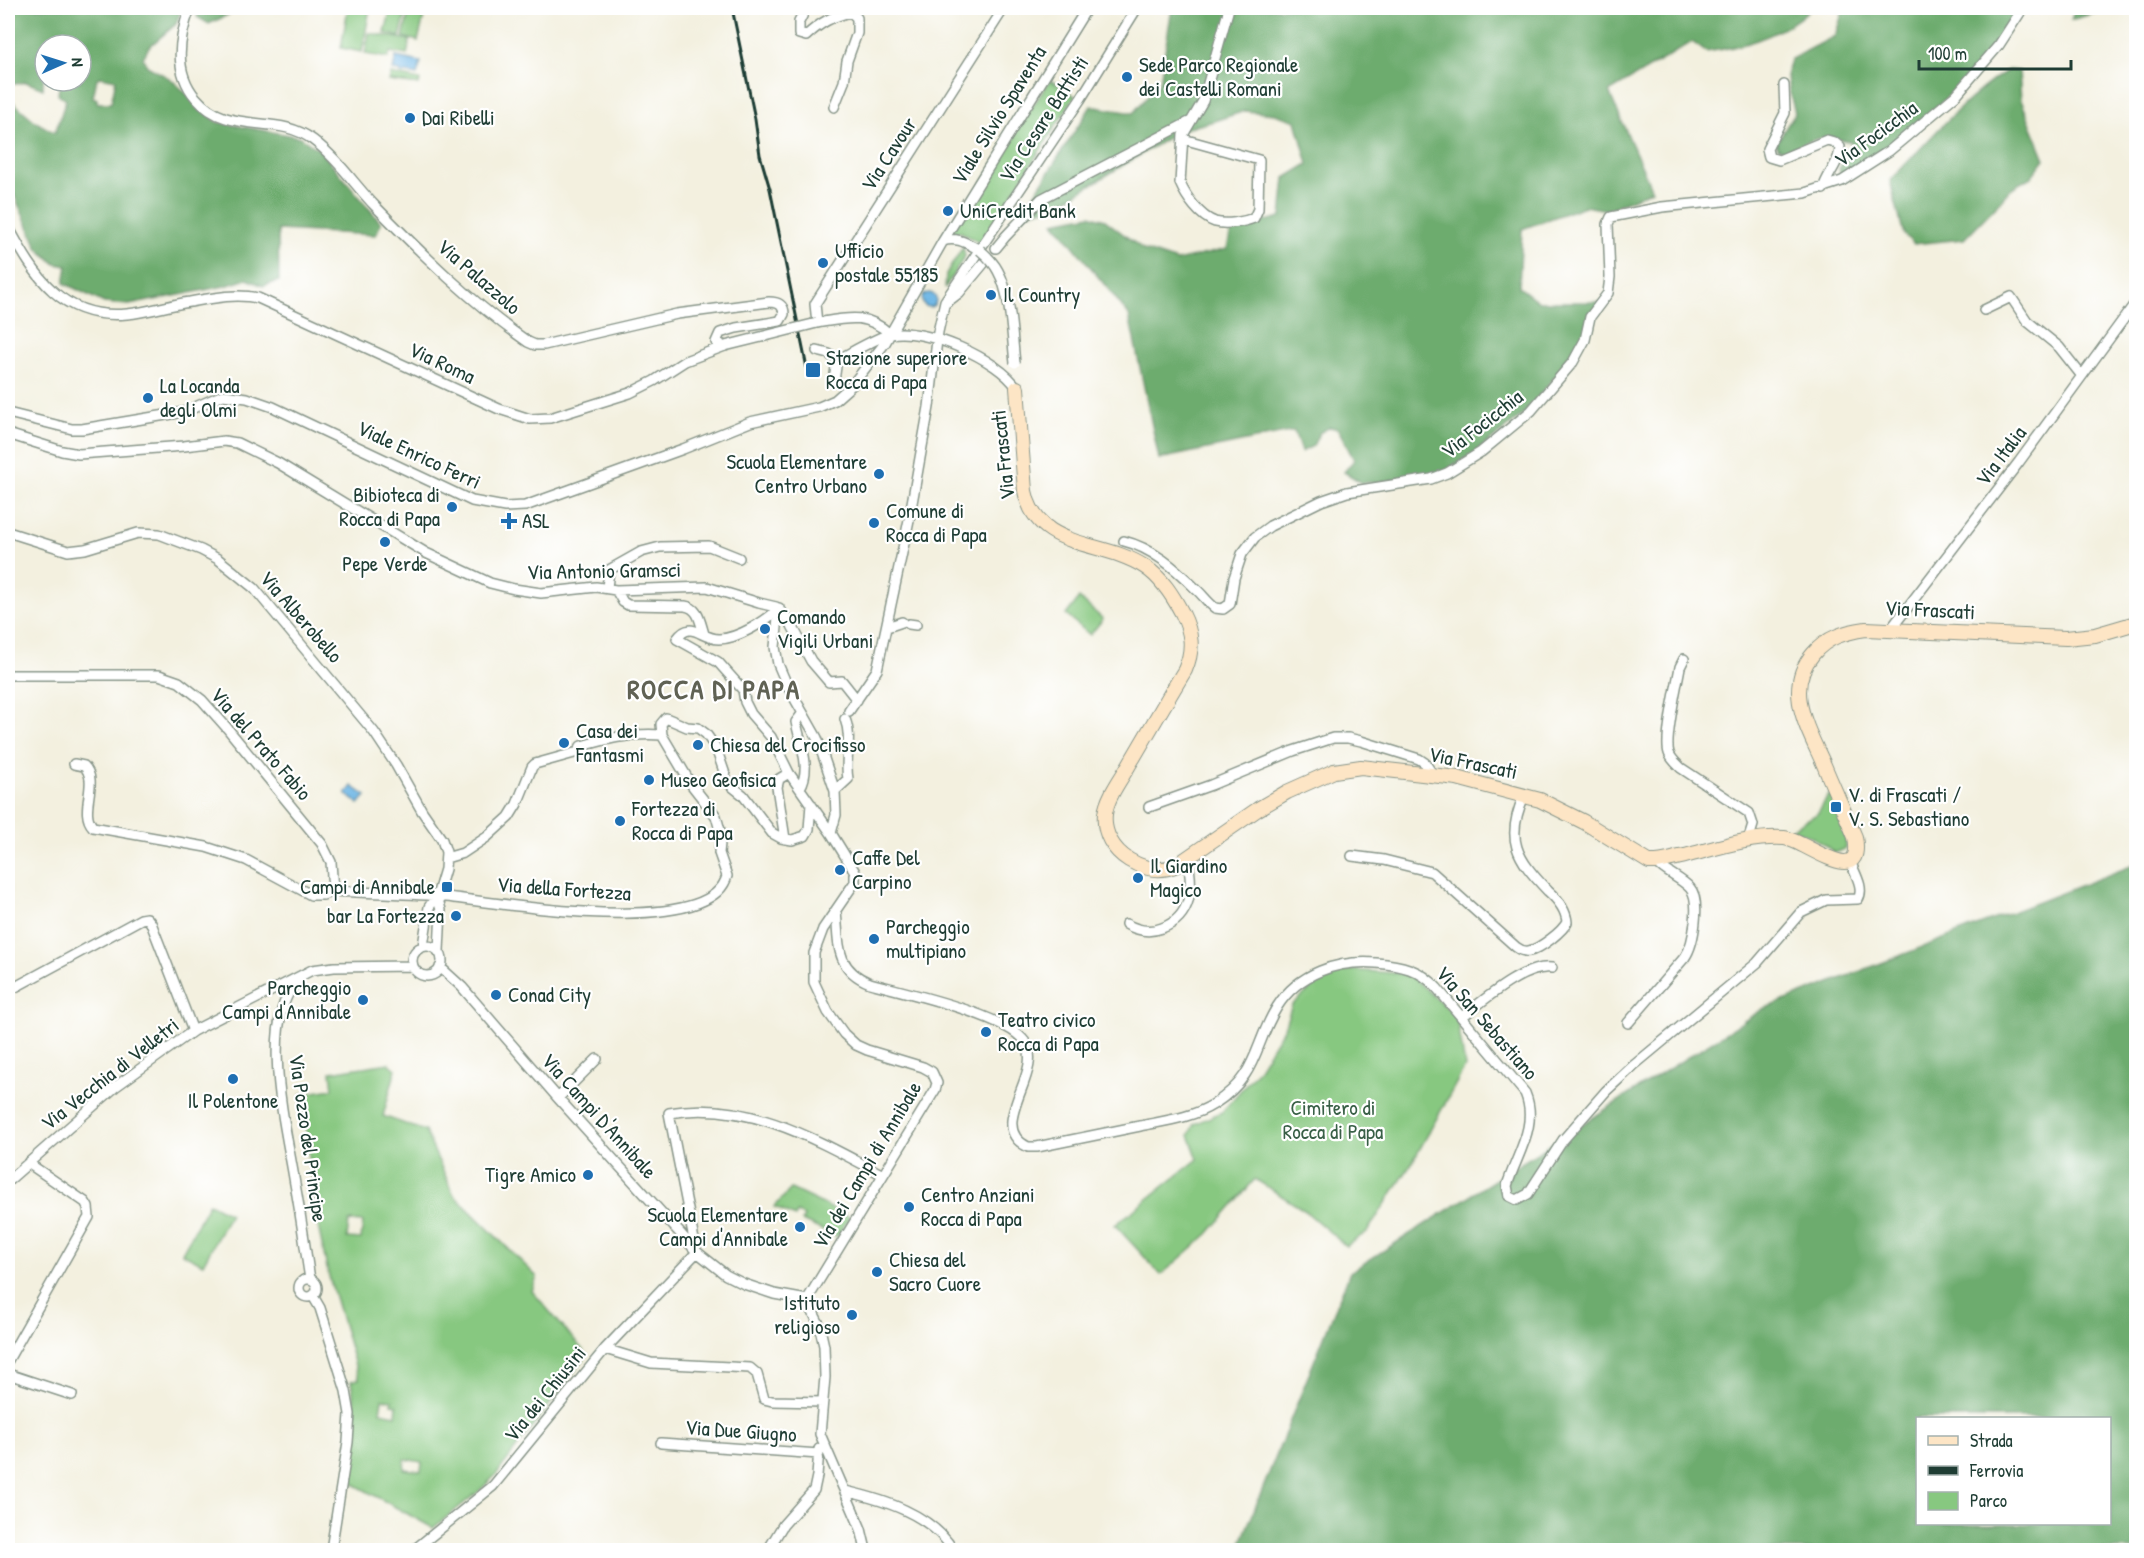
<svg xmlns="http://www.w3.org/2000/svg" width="2144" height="1558" viewBox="0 0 2144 1558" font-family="'Patrick Hand',sans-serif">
<rect width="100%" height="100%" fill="#fff"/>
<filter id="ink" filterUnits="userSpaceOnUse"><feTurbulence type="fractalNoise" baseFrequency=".0167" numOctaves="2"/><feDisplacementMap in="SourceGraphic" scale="12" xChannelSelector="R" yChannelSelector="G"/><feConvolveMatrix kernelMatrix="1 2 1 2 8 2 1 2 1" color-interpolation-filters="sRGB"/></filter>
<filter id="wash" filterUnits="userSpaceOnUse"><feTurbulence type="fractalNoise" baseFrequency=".008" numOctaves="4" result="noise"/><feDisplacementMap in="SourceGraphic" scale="24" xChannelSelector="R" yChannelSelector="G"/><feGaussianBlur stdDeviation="1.35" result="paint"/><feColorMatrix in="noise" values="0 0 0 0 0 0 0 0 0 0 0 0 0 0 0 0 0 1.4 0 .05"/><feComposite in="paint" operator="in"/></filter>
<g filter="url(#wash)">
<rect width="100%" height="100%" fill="#f3f0df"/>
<path fill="#87c880" stroke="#53825a" stroke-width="1.5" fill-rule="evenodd" d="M348,8H370L362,52L341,48Z
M391,8H407L400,37L385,33Z
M410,8L425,12L418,41L403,37Z
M369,33L410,40L407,55L390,52L388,58L365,54Z
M391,74L420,80L419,85L389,81Z
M1050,80L1075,96L982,241L978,242L961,232H955L953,227Z
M963,247L965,256L945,288L946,274Z
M1079,598L1103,619L1090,635L1066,615Z
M1829,795L1832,797L1846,836V848L1834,853C1821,840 1808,835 1791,829L1817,814Z
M1351,970L1409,974L1457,1017L1465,1067L1412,1163L1367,1232L1346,1246L1304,1210L1255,1179L1208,1234L1161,1275L1115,1225L1198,1159L1189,1135L1194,1124L1222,1112L1258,1070L1284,1028L1292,1005L1329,973Z
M389,1063L396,1069L383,1116L425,1131L454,1195L537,1277L532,1291L587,1355L496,1475L478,1492L433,1528L352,1483L356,1413L351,1381L359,1379L328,1273L318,1226L301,1094L333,1089L331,1072ZM349,1221L363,1222L361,1239L347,1238ZM382,1399L393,1400L392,1404L397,1405L396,1415L380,1412ZM405,1459L422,1462L421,1471L404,1469Z
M791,1189L850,1217L837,1237L802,1221L804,1216L797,1213L795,1217L774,1207Z
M209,1203L230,1214L203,1264L182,1253Z"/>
<path fill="#6dac6e" stroke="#467451" stroke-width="1.5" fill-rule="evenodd" d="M8,8H182L176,24L149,47L143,58L147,66L171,79L217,122L300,137L321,151L381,223L376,235L278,230L279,281L263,286L247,279L225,286L129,305L104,303L64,283L67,266L56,264L38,249L8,181V98L36,122L55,133L66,100L58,94L60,81H81V45H45L43,89L26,82L8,85ZM101,77L116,80L111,103H97V99L93,97L97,78Z
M200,8H260L259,10L236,11L209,24L197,17Z
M1172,8H1811C1784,35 1742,47 1706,52L1692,42L1609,92L1652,190L1607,210L1585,206L1522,229L1519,287L1539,302H1599L1581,344L1554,378L1524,414L1466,460L1438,475L1422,478L1362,483L1344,472L1354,460L1338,429L1330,427L1319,433L1313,446L1301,452L1294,431L1159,459L1129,315L1054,222L1090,215L1105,220L1144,250L1177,261L1227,249L1231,230L1281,217L1285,178L1308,164L1296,121L1275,114L1245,111L1214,121L1181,130L1056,206L1021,215L1091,106L1133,113L1160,82Z
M1844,8H2017C1976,78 1912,137 1841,175L1839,169L1852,143C1821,132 1813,140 1785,151L1778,148L1776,143L1795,113C1791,97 1782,73 1791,59L1835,36Z
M2075,8H2106L2104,10L2071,20Z
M2008,70L2019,71L2021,100L2045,159L2031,177L2010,189L1999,203L1964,239L1914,244L1904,235L1890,181C1927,142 1963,99 2008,70Z
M2136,864V1550H1238L1350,1272L1763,1009ZM1918,1418H2110V1524H1918Z"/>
<path fill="#6db6e5" stroke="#467a8c" stroke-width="1.5" d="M396,57L421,62L417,75L406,73L402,74L400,71L393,70Z
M922 300a7 7 0 1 1 14 0a7 7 0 1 1-14 0Z
M352,786L366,796L359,804L346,794Z"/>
</g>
<g filter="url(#ink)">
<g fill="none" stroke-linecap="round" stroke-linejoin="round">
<g stroke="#89968a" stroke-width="12">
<path id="street" d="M190,8C179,38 173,71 196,98C229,137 277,112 313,140C337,158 354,184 375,206C422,254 472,303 528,342L535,345H544L677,314L769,302C778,302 784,305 784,314L780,321L736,328L720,333L716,342L725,346
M806,8L799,22V34L806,36C820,23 832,16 851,12L857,18V33L847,61L844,82L834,107
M1784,85L1785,113L1767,149L1769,157L1779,160L1827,140L1834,142L1840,147C1840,163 1827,174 1823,189
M1183,139L1259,160L1258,209L1254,218C1244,222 1226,225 1215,222C1200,217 1186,197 1180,183L1183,135L1203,101L1229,8
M8,226C35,277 62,320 127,314C148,312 169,305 190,302C212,298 236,293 258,298L499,409L530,419L550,418L630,393L654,381L685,361L725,346
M943,241L1087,8
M996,248L1005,237L1041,199L1189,122
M946,303L959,293L984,263
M1984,310L2011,297L2027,321L2059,347L2082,376
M890,334C866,312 847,318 817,323L815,304L1004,8
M817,351L829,354L837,360C849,354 879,336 891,334C925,327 999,359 1017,388
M834,381L837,360
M8,413L72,429H82L184,412L223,395L247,398L273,407L472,501L505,507L525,506L683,449L750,422L819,407L835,400L852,385L885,343L943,241C957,236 968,244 980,250
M8,434L62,451L79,454L184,446L224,441L237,443L278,463L426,553L490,583L514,589L541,593L596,587L616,590L707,587L759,603L776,607L789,620L811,661L829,682L842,681L857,700
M8,532L68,551L85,549L138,533L159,534L201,550L218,559L254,588L374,732L396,765L422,811L442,840L446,852L445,869L437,896L429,907L423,946
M1124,541C1152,548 1175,568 1195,588C1202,594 1207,602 1215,608L1223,609L1230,604L1234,578L1242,554L1255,537L1270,526L1321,501L1347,492L1431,479L1447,473L1481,452L1531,411L1573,362L1585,340L1590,317L1608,293L1610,277L1608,224L1611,217L1662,207L1805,193L1842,181L1889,151L1956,95L1999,45L2023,8
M607,588L609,570L641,552L660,547L709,546L739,558
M616,590L623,602L628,605L685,606C699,608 700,622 704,634
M779,608C767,621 737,639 719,639C701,639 691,619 677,639L718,662L743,690L745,702L751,714L771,737L789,773L831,833L855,872V882L823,929L814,953V982L828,1012L844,1034L856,1045L867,1050L923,1067L932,1072L937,1083L935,1090L807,1300
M779,608L775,647L778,664L787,685L817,738L835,791
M909,624L916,625
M887,627L902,622
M1891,629L2019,462L2136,302
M1684,659L1680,667C1677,685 1664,739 1669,753C1671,759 1676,763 1681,768L1749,813L1753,825L1748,841
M8,675H159L179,682L202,700L227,728L322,844L331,862L333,891
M849,711L877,670L909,520L929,407L938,332L945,301L1080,100L1137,8
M74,764L84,766C100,782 78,811 93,827L206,847L246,860L311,895H323L333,891C368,893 403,893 438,896C490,901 710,942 727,876L719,853L721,834L716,816L691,784L662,735
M800,788C812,768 800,743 796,722L803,713
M1149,807L1211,785L1293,751L1333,738H1348L1361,741L1419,759L1425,763L1433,775
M831,833L836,815L835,791L848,779C844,759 853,739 845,719
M785,839L777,787L779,779L789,773
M1352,856L1384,860L1432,872L1516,947C1520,950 1524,952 1529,951C1540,949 1563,931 1567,922C1566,909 1557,899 1548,891C1516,858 1505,839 1524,796
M446,858L463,853L487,837L509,817L517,804L532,767L535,764L578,752L581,746C611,738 631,733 662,735L661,724L666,718L687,727L698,728L706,734L716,748L728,783L743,795L772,833L781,838L792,840L805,836L809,829L811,804
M437,896L441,910L439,951
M836,910C839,942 834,969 870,983C903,992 1007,1015 1025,1042C1046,1073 984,1126 1028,1147H1037C1071,1140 1105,1133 1140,1126C1164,1121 1192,1118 1214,1104C1259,1075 1253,1046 1277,1007C1298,973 1338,960 1376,963C1401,965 1420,969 1437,988L1525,1093C1539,1126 1516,1155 1507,1186L1509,1196L1517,1200L1528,1194L1563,1140L1606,1091L1633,1066L1757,963L1801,912L1826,900L1858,899C1865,888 1854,872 1850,861
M1126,924C1138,931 1149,933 1162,928C1192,917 1194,886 1187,859
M412 961a15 15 0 1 1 30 0a15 15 0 1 1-30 0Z
M440,967L462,987L558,1098L697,1252L726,1275L744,1284L774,1294L807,1300
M299,979C257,1020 287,1131 295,1184C301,1216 305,1248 310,1279
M8,991L141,919L147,918L151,923L193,1031
M1462,1017C1483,1001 1524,964 1552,968
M1628,1023L1685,957C1694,944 1701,900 1690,888C1681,878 1666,873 1656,862
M558,1098L597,1059
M8,1181L115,1087L193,1031L312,970L334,967L413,966
M696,1250L669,1113C747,1099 817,1140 883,1175
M299 1288a9 9 0 1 1 18 0a9 9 0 1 1-18 0Z
M313,1296L320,1308L346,1391L350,1414L348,1442L331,1550
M807,1300L819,1324L824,1346L825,1377L820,1434L861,1529L866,1550
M605,1349L651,1363L750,1368L757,1374L764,1399L772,1401L823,1402
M8,1360L89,1217L88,1207L85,1202L28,1163
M8,1374L72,1395
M661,1443L819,1454
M845,1491C884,1500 931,1514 953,1550
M414,1550L493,1486L605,1349L697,1252
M768,1550L783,1525L814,1490L817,1476L819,1449"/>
</g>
<g stroke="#89968a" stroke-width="16">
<path id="secondary" d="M1017,388L1025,491C1037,551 1103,539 1145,567C1162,578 1173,596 1182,613C1192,633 1194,649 1185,670C1166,701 1148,733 1129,765C1121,779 1107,797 1105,814C1103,833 1113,850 1129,860C1144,869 1160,873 1177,865L1258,809L1287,792L1334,771L1361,767L1457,778L1540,800L1584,822L1649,862C1661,863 1673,858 1685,856C1717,848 1751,836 1784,838C1803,839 1865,892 1855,837C1845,813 1834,789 1824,765C1808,729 1783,689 1813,654C1827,637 1845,632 1866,629L2066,638L2095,635L2136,623"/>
</g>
<use href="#street" stroke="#fff" stroke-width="9"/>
<use href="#secondary" stroke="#fde5c5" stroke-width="14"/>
<path stroke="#1f3d34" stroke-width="3" d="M732,8L755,119L760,155L770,189L808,373"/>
<g stroke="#89968a" stroke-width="12" stroke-linecap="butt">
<path id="street-bridge" d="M980,250C987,256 994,263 998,271C1011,294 1012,337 1015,363
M725,346L817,323"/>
</g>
<use href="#street-bridge" stroke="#fff" stroke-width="9"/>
</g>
</g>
<g fill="#1f6fb2" stroke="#fff" stroke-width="2">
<circle cx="1127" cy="77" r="6"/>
<circle cx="410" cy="118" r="6"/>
<circle cx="948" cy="211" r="6"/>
<circle cx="823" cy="263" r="6"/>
<circle cx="991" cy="295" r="6"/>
<rect x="805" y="362" width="16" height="16" rx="3"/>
<circle cx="148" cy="398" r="6"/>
<circle cx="879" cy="474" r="6"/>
<circle cx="452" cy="507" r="6"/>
<path d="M506 512h6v6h6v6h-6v6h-6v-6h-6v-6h6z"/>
<circle cx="874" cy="523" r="6"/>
<circle cx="385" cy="542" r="6"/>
<circle cx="765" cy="629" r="6"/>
<circle cx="564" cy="743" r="6"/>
<circle cx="698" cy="745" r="6"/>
<circle cx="649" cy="780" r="6"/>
<rect x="1830" y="801" width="12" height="12" rx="3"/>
<circle cx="620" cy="821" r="6"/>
<circle cx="840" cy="870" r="6"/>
<circle cx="1138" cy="878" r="6"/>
<rect x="441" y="881" width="12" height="12" rx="3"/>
<circle cx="456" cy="916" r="6"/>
<circle cx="874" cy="939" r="6"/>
<circle cx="496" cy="995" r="6"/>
<circle cx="363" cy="1000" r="6"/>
<circle cx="986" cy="1032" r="6"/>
<circle cx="233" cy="1079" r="6"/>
<circle cx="588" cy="1175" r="6"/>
<circle cx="909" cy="1207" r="6"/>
<circle cx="800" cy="1227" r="6"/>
<circle cx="877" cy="1272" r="6"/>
<circle cx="852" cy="1315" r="6"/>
</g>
<g text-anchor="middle" stroke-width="4.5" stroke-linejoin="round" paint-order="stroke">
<g font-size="21" fill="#1f3d34" stroke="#fff" text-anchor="start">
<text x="1139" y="72">Sede Parco Regionale<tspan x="1139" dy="24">dei Castelli Romani</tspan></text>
<text x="422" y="125">Dai Ribelli</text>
<text x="960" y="218">UniCredit Bank</text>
<text x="835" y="258">Ufficio<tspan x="835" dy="24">postale 55185</tspan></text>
<text x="1003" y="302">Il Country</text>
<text x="826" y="365">Stazione superiore<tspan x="826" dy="24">Rocca di Papa</tspan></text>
<text x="160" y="393">La Locanda<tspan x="160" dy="24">degli Olmi</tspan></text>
<text x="867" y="469" text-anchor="end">Scuola Elementare<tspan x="867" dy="24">Centro Urbano</tspan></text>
<text x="440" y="502" text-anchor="end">Bibioteca di<tspan x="440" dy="24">Rocca di Papa</tspan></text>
<text x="886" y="518">Comune di<tspan x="886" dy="24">Rocca di Papa</tspan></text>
<text x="522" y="528">ASL</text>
<text x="385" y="571" text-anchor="middle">Pepe Verde</text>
<text x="777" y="624">Comando<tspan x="777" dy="24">Vigili Urbani</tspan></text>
<text x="576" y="738">Casa dei<tspan x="576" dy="24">Fantasmi</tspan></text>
<text x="710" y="752">Chiesa del Crocifisso</text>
<text x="661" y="787">Museo Geofisica</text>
<text x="1848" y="802">V. di Frascati /<tspan x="1848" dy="24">V. S. Sebastiano</tspan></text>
<text x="632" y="816">Fortezza di<tspan x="632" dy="24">Rocca di Papa</tspan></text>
<text x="852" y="865">Caffe Del<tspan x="852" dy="24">Carpino</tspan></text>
<text x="1150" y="873">Il Giardino<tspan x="1150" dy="24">Magico</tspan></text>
<text x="435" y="894" text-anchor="end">Campi di Annibale</text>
<text x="444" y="923" text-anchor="end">bar La Fortezza</text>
<text x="886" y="934">Parcheggio<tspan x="886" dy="24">multipiano</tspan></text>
<text x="351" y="995" text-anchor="end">Parcheggio<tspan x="351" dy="24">Campi d'Annibale</tspan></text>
<text x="508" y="1002">Conad City</text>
<text x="998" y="1027">Teatro civico<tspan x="998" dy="24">Rocca di Papa</tspan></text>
<text x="233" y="1108" text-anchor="middle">Il Polentone</text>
<text x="576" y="1182" text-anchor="end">Tigre Amico</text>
<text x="921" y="1202">Centro Anziani<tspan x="921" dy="24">Rocca di Papa</tspan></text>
<text x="788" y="1222" text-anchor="end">Scuola Elementare<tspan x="788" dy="24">Campi d'Annibale</tspan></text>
<text x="889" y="1267">Chiesa del<tspan x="889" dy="24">Sacro Cuore</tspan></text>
<text x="840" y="1310" text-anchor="end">Istituto<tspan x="840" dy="24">religioso</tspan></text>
</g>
<g font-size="21" fill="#1f3d34" stroke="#fff">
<text transform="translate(999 115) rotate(-58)" y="7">Viale Silvio Spaventa</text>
<text transform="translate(1044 119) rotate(-57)" y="7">Via Cesare Battisti</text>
<text transform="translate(1876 134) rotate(-36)" y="7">Via Focicchia</text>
<text transform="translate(889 154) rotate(-57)" y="7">Via Cavour</text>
<text transform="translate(479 277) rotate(41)" y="7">Via Palazzolo</text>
<text transform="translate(442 363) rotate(25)" y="7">Via Roma</text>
<text transform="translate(1482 424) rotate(-38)" y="7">Via Focicchia</text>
<text transform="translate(419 455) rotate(25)" y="7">Viale Enrico Ferri</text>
<text transform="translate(1003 455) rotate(-96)" y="7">Via Frascati</text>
<text transform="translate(2001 456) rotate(-53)" y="7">Via Italia</text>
<text transform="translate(604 571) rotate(-1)" y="7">Via Antonio Gramsci</text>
<text transform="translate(1930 610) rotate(3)" y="7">Via Frascati</text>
<text transform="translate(301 617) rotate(49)" y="7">Via Alberobello</text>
<text transform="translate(261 744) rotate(49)" y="7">Via del Prato Fabio</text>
<text transform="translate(1473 763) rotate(12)" y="7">Via Frascati</text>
<text transform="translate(564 889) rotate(4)" y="7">Via della Fortezza</text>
<text transform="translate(1487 1023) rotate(49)" y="7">Via San Sebastiano</text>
<text transform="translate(110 1074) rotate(-38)" y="7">Via Vecchia di Velletri</text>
<text transform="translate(599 1116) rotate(48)" y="7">Via Campi D'Annibale</text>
<text transform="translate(308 1138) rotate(82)" y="7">Via Pozzo del Principe</text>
<text transform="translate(867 1165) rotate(-59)" y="7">Via dei Campi di Annibale</text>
<text transform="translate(545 1394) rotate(-51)" y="7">Via dei Chiusini</text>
<text transform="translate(741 1431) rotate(4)" y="7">Via Due Giugno</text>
</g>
<g font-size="21" fill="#396047" stroke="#fff">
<text x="1333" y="1115">Cimitero di<tspan x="1333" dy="24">Rocca di Papa</tspan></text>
</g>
<g font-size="27" font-weight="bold" letter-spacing="1.5" fill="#606254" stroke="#fff">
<text x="714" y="699">ROCCA DI PAPA</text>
</g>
</g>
<rect width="2144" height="1558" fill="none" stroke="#fff" stroke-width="30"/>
<rect x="1916" y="1417" width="195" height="108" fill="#ffffff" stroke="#a5b1ae" stroke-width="1.5"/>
<rect x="1928" y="1436" width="30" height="9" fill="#fde5c5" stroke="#a5b1ae" stroke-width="1.5"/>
<text x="1970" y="1447" font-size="18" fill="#1f3d34">Strada</text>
<rect x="1928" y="1466" width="30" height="9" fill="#1f3d34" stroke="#a5b1ae" stroke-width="1.5"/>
<text x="1970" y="1477" font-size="18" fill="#1f3d34">Ferrovia</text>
<rect x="1928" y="1492" width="30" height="18" fill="#87c880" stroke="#a5b1ae" stroke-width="1.5"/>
<text x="1970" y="1507" font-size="18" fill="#1f3d34">Parco</text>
<g transform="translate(63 63) rotate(87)"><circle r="28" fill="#ffffff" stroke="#a5b1ae" stroke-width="1.5"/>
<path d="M0-4.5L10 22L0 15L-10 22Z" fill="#1f6fb2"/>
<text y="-9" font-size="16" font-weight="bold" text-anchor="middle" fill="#1f3d34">N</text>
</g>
<path d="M1919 60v9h152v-9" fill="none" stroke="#1f3d34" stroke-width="3"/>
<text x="1928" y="60" font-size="18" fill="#1f3d34" stroke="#ffffff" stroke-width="4.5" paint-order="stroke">100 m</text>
</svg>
